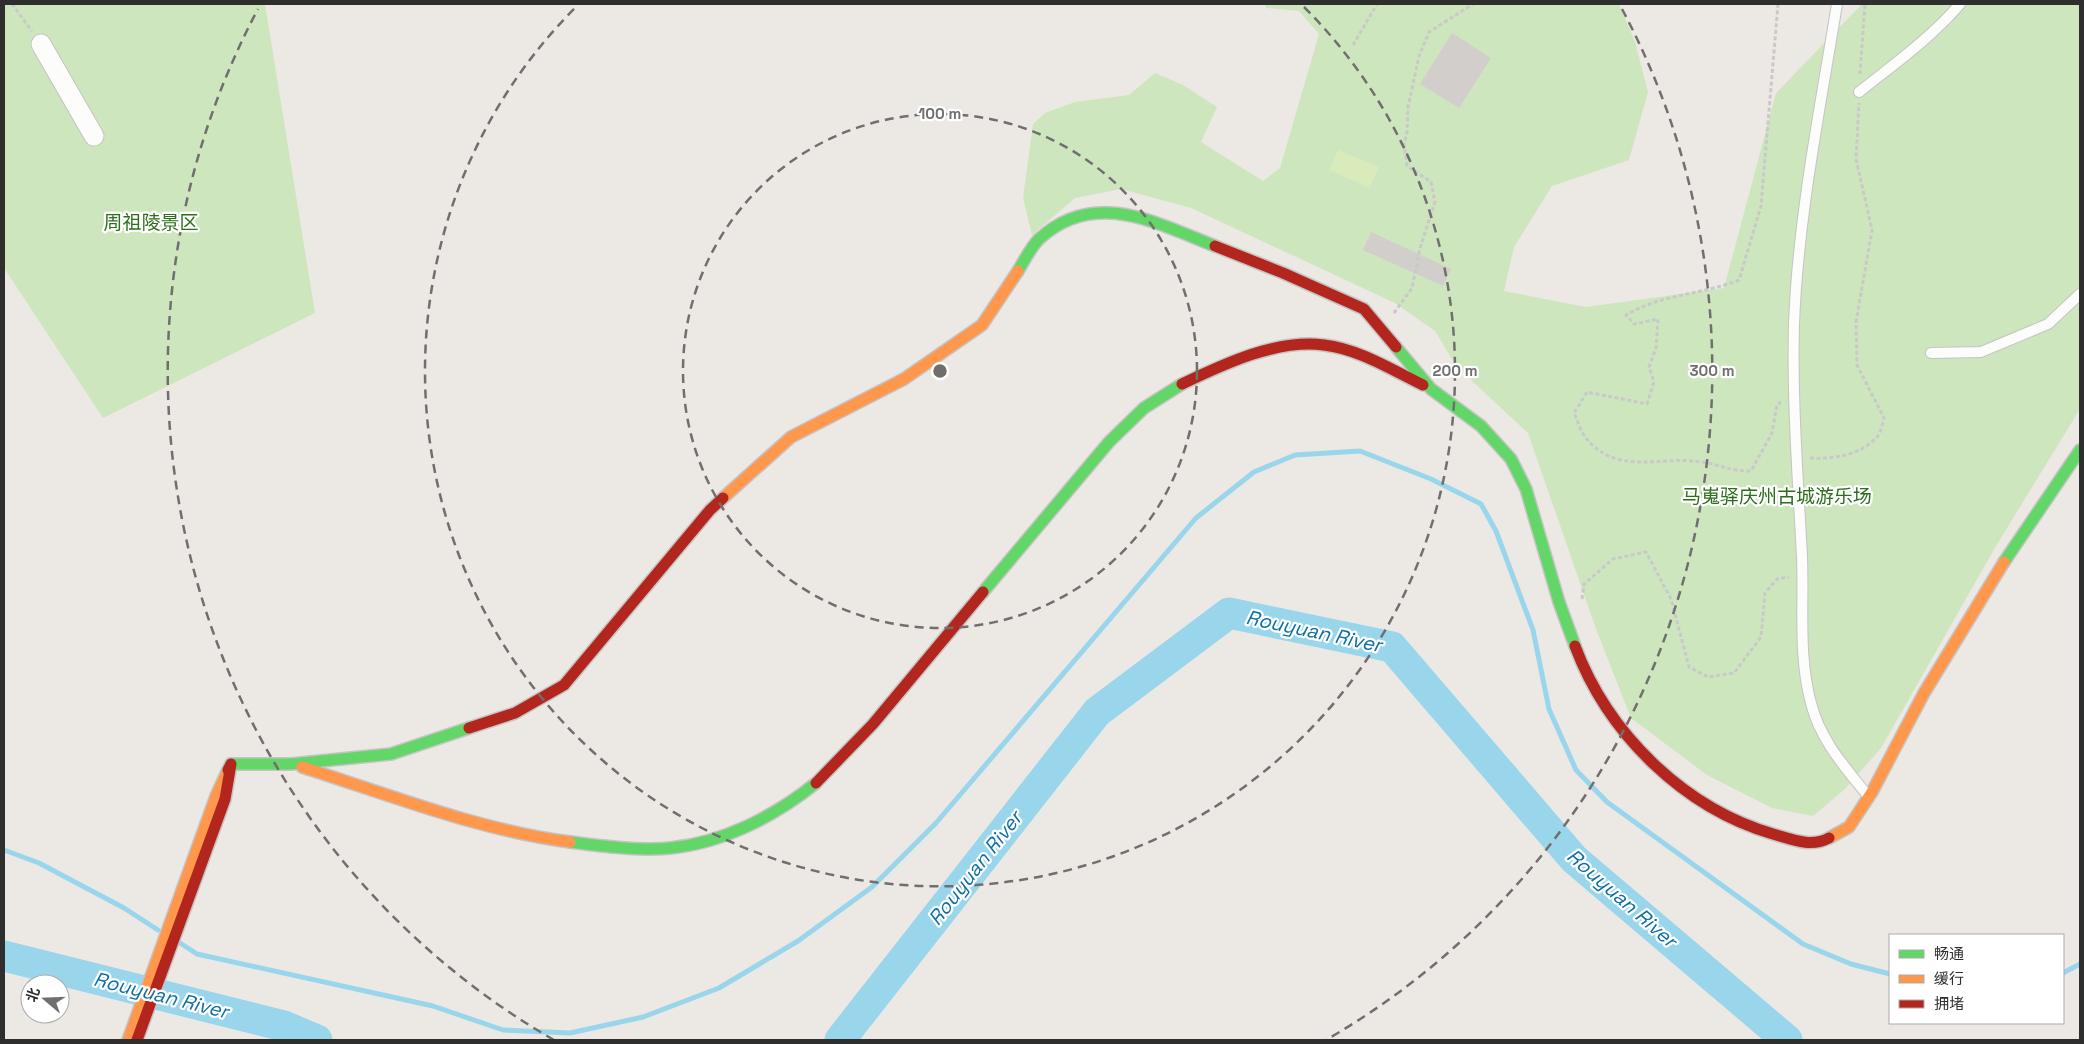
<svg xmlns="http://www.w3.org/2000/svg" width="2084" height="1044" viewBox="0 0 2084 1044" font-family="'Space Grotesk','Noto Sans SC',sans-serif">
<rect width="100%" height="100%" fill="#ece8e4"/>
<path fill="#cee6be" d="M4,4H265L315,313L103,418L4,268Z
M1265,4H1619L1635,42L1648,92L1629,160L1552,186L1514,247L1504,291L1586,307L1724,288L1776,93L1862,4H2080V409L1996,546L1881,748L1845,789L1813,816L1772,808L1707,775L1631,718L1596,629L1528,433L1456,366L1435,331L1395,303L1191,208L1121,189L1075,198L1032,235L1023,198L1033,124L1045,113L1075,102L1129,95L1155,73L1183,85L1217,107L1201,142L1263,181L1280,168L1319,34L1299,11L1266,8Z"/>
<path fill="#d9eabb" d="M1338,150L1379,167L1370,188L1329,170Z"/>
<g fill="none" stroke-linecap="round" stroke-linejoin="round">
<path stroke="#99d6ec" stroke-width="5" d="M4,850L39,863L124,908L158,930
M180,943L197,954L433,1006L503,1030L570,1033L643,1017L719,988L798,941L872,887L936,823L1196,518L1254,472L1295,455L1360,451L1431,479L1481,504L1496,531L1533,630L1549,709L1576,770L1607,802L1803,944L1851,964L1890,974
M2063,973L2080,964"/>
<path stroke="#99d6ec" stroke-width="31" d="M4,956L284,1026L317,1040
M840,1040L1097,712L1229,613L1392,647L1574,859L1787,1040"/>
</g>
<path fill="#d1cecb" d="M1452,33L1491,58L1459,108L1420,84Z
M1371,232L1451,269L1443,286L1363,250Z"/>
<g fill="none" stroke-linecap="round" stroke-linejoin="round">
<g stroke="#c5c4c5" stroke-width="12">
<path id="lane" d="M1837,4C1820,109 1798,217 1794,324C1792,401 1798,479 1802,557C1804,605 1798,656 1811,703C1820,740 1845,767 1868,796
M1859,92C1894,64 1931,38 1960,4
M1931,353L1981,352L2048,324L2080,294"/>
</g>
<g stroke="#c5c4c5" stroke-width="21">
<path id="street" d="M41,44L94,136"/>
</g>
<g stroke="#c5c4c5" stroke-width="14">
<path id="fast" d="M1018,271C1024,261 1031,247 1039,239C1095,188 1156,223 1215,246
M1396,347L1431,389L1481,426L1511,459L1526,489L1559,602L1575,646
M2004,562L2080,450
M983,592L1109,442L1144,408L1182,384
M231,764H291L391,754L469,728
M570,842C603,846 637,851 670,848C723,843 775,816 816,783"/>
</g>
<g stroke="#c5c4c5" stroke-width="14">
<path id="slow" d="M723,498L791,437L904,379L982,325L1018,271
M302,767C390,795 478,830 570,842
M1829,838L1849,827L1872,792L1924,693L2004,562
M128,1040L216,796L228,770"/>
</g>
<g stroke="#c5c4c5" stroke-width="14">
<path id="jam" d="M1215,246L1283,273L1364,309L1396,347
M1182,384C1224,364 1276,339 1324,345C1359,349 1392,370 1423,385
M1575,646C1608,734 1684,808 1773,834C1791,839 1811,848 1829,838
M469,728L515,713L564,685L710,510L723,498
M816,783L873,724L983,592
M137,1040L225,799L231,764L228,770"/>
</g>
<path stroke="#c9c9c8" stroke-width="3" stroke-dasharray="4 2.5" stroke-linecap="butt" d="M12,4L32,31
M1778,4L1761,206L1739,280C1701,295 1661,294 1626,315L1634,324L1658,319L1656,348L1649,367L1654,382L1647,404L1587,392L1574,413C1578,421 1580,431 1586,438C1618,477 1660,455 1702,462C1722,465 1728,471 1751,471L1772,433L1777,405L1781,402
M1353,45L1377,4
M1860,74L1865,4
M1394,313L1412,288L1420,248L1435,202L1431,182L1407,166L1404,143L1407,133L1408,107L1419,56L1429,32L1473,4
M1810,458C1834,459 1859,456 1877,437C1881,433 1882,424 1884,418L1857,365L1856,322L1872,230L1856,159L1859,103
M1582,599L1584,584L1613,559L1646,552L1671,599L1689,667L1708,677L1734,673L1761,637L1765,593L1777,579L1789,577"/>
<use href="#lane" stroke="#fcfcfb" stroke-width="10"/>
<use href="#street" stroke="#fcfcfb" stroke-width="19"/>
<use href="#fast" stroke="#63d668" stroke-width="11"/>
<use href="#slow" stroke="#ff974d" stroke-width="11"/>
<use href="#jam" stroke="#b3261e" stroke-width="11"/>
</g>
<g fill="none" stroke="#706f6e" stroke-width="2.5" stroke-dasharray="9 6">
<circle cx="940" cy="371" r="257"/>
<path d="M1304 7A515 515 0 1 1 576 7"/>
<path d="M554 1040A772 772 0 0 1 258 9M1622 9A772 772 0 0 1 1326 1040"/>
</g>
<g text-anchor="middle" stroke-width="4.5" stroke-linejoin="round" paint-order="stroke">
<g font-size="19" fill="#2c6e1b" stroke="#fff">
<text x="151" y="229">周祖陵景区</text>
<text x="1777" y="503">马嵬驿庆州古城游乐场</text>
</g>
<g font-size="20" font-style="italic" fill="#0d6fa3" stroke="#fff">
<text transform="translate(1314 631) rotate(12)" y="7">Rouyuan River</text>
<text transform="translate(975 868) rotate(-52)" y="7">Rouyuan River</text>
<text transform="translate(1622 898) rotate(41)" y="7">Rouyuan River</text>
<text transform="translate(161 995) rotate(14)" y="7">Rouyuan River</text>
</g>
</g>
<circle cx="940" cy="371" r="8" fill="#706f6e" stroke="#fff" stroke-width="2.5"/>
<g font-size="15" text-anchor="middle" font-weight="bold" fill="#706f6e" stroke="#fff" stroke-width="4.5" stroke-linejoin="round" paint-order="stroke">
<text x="940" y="119">100 m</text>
<text x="1455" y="376">200 m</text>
<text x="1712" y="376">300 m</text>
</g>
<rect width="2084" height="1044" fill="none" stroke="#2e2e2e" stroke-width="10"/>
<rect x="1889" y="934" width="175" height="90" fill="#ffffff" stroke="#ababab"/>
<rect x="1899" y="950" width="25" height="8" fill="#63d668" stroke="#ababab"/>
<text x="1934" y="959" font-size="15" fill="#2e2e2e">畅通</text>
<rect x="1899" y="975" width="25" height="8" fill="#ff974d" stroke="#ababab"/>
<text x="1934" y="984" font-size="15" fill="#2e2e2e">缓行</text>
<rect x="1899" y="1000" width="25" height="8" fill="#b3261e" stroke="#ababab"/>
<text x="1934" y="1009" font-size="15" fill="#2e2e2e">拥堵</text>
<g transform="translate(45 999) rotate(289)"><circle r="24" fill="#ffffff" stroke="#ababab"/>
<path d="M0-4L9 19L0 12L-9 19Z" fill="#706f6e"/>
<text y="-8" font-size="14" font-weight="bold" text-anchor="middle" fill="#2e2e2e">北</text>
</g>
</svg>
